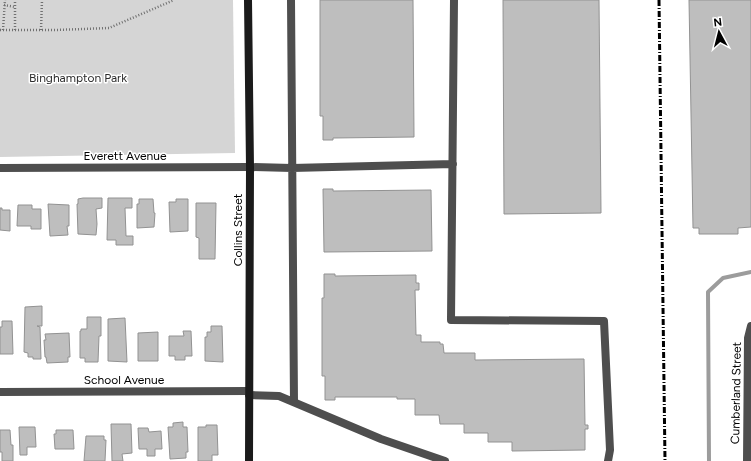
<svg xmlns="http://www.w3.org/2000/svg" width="751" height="461" viewBox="0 0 751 461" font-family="Figtree,sans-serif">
<rect width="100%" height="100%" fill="#fff"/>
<path fill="#d5d5d5" d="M0,0H233L235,153L0,157Z"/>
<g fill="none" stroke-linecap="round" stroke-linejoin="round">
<path stroke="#9c9c9c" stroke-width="4" d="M709,461L708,292L723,278L751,272"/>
</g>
<path fill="#bebebe" stroke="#929292" d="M320,0H413L414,137L333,138V140H323V116H320Z
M503,0H599L601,213L504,214Z
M689,0H751V227L738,228V234H699V228H693Z
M323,189H333V191L431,190L432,251L324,252Z
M83,198H102V208L96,209L97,224L96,235L78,234L77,204H78V199Z
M108,198H132V208H125L126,236H133V245H116V240H107Z
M139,199H153L154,213H155L154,227L137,228V204H139Z
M176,199H188V231L170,232L169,202H176Z
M196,203H216L215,259H199V238L196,237Z
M48,204L69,205V226H67L68,235L50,236Z
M18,205H32V209H41V229H31V226H17Z
M0,208H2V210H10V231L0,230Z
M324,274H335V276L416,275V283H419V290H415L416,335H421V342H440V344H443L444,353H475V360L584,359L585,425H588V429H585V450L512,451V442H488V433H464V424H440L439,415H415V399H397V397H335V400H325V376H322V298H324Z
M42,306V326H37L40,327L41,359H33V357H28V353L24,352L25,307Z
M87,317H101V336H99L98,362H85V358H80V331H81V329H87Z
M125,318L127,362L108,361V319Z
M2,321H12L13,354H0V327H2Z
M211,326H222L223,362L205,361V337H207V332H211Z
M183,331H191L192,356H185V360H175V356H169V336H184Z
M158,332V361H138V333Z
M69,333L70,357H68V362L47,363L46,357H45L44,340H46L45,334Z
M183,422V427H187L188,452H186V458L170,459L168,427H173V423Z
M111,424H131L132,453L122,454L123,461H112Z
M206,425H217L218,455H212V461H198V427H206Z
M19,427H35L36,447H27V455H20Z
M138,428H148L149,432L161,431L162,449H155V456H147V449H139Z
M0,430H10L11,445H13V461H2V452H0Z
M56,430H73L74,449H55L54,434H56Z
M86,436H104V440H106L105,461H84Z"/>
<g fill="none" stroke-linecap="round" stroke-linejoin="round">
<path stroke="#707070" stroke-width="2.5" stroke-dasharray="1 2" stroke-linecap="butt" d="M4,5L15,7
M0,30H56L109,28L174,0
M3,30L5,0
M15,30V0
M41,30L42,0"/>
<path stroke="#4e4e4e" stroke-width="8" d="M291,0L294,402
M454,0L451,320L604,321L610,450L608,461
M250,167L292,168L453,164
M249,395L279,396L381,439L445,461"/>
<path stroke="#4e4e4e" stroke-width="8" d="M0,168L250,167
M0,392L249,391
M747,461L748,338L751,326"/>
<path stroke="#1b1b1b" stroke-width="8" d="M248,0L250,167L249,461"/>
<path stroke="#000" stroke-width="3" stroke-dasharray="6 2 1 2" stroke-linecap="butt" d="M659,0L665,461"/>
</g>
<g text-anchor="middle" stroke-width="3" stroke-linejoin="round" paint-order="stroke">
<g font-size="12" fill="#2c2c2c" stroke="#fff">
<text x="78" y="82">Binghampton Park</text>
</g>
<g font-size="12" fill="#000" stroke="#fff">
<text x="125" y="160">Everett Avenue</text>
<text transform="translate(238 230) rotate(-90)" y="4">Collins Street</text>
<text x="124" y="384">School Avenue</text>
<text transform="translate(736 393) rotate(-89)" y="4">Cumberland Street</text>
</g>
</g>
<g transform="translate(719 32) rotate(353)" stroke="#ffffff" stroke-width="3" paint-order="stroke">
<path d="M0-3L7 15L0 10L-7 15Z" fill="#000000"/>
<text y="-6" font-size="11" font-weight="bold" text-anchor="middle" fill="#000000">N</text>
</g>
</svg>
